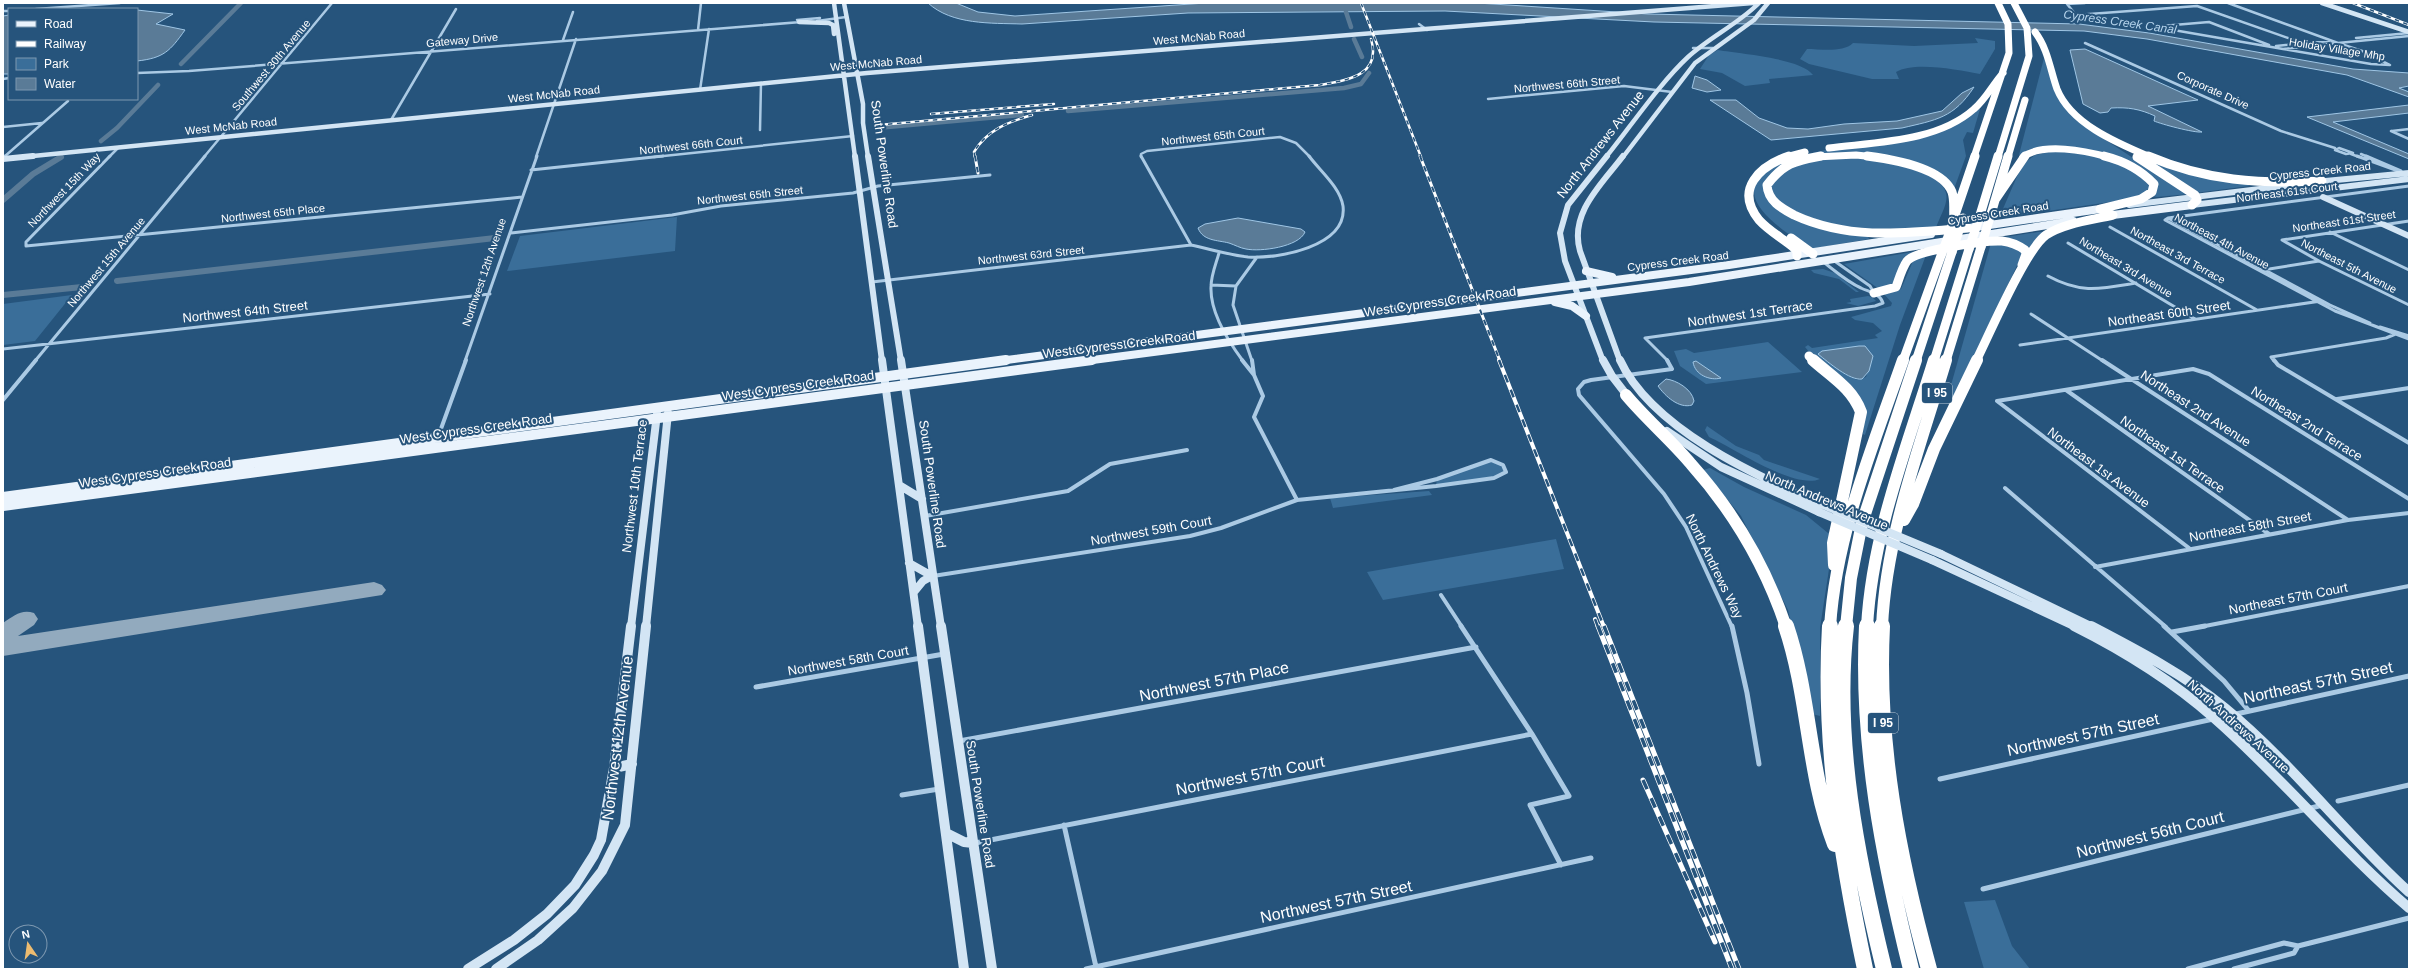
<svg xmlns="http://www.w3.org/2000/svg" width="2412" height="972" viewBox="0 0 2412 972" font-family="Arial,sans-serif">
<rect width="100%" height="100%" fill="#26547c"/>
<path fill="#3a6e99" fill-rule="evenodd" d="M1975,38L1995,41V49L1980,74C1959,70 1914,61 1896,72L1899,79H1872L1809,64L1800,59L1807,49C1820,49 1843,53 1853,43L1914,46L1978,43Z
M1718,50C1740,54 1801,58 1813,75L1769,79L1770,83L1745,86L1722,73L1700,69L1709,55Z
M2044,58L2057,97L2068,112L2101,137L2188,194L2157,197L2152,196L2150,176L2085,151L2027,152L2019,155Z
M1979,109H1980L1973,133L1967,132L1963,140L1966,156L1954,189L1948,183L1890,158L1814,156L1767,178L1775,206L1868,236L1869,239L1810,249C1794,237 1755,215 1754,192C1750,149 1890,143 1920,135C1940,129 1960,118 1979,109Z
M2131,150L2247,183L2249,186L2195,193Z
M2054,151L2091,154L2134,169L2150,187L2146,194L2124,200L1999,218L2022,165L2035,155Z
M1855,156C1876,161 1941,169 1946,193C1949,203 1939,218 1936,228L1883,234L1805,219L1772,196L1771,183C1790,158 1828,159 1855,156Z
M677,217L675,251L507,271L520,236Z
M2038,232H2045L2030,249L1993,239Z
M1991,243L2008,244L2023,253L1951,404L1946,403Z
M1912,252L1893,285L1879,289L1844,264Z
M1926,255L1900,325L1865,435L1863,434L1865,417L1805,347L1808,345L1812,348L1878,338L1875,335L1882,331L1873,323L1855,320L1851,317L1891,306L1892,303L1884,294L1901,289L1913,261ZM1873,356L1866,377L1857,380L1845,374Z
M1823,269L1835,273L1859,292H1856L1839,279L1814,273L1811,270Z
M72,295L35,341L3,345V304Z
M1868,296L1872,297L1876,301L1858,306L1846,303L1851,302L1850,299Z
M1768,342L1802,372L1706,384L1680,366L1674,351L1686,349L1694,353Z
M1707,426L1736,446L1759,455L1764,460L1820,479C1794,490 1734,448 1709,437L1705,430Z
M1491,460L1505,468L1502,476L1436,486L1437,479Z
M1710,468L1744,487L1806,515L1828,533L1835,530L1820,628V716L1812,714L1788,610L1741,516L1703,470Z
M1429,491L1432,495L1333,508L1330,498Z
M1556,539L1564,569L1383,600L1367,572Z
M1995,900L2012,946L2030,969H1984L1964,902Z"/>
<path fill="#5a7b97" stroke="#9fc6e5" d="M928,3H956L978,12L1015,16L1206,3H1477L1648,14L2079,24L2149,33L2353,69L2409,73V86L2399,88L2409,92V97L2347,75L2147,39L2084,31L1654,22L1445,11L1188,13L1022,24C991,23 952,25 928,3Z
M137,10L173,14L156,24L185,30C170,51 164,58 137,61Z
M9,15V74H3V16Z
M2085,49L2198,100L2148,106L2202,132C2194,133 2161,124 2154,121L2155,116C2140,109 2128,107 2111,108L2108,112L2100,113L2083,104L2070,50Z
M1695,76L1707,80L1721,90L1707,92L1692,88Z
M1974,87C1954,118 1936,120 1902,128L1771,140L1710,100H1736L1759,118L1787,128L1808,129L1844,124L1897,121L1942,111L1962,93Z
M2409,105V113L2333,122L2409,154V159L2307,117Z
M1238,218L1301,229L1305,232C1299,247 1260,252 1246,249C1240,248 1235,245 1229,243C1217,240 1203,241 1198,228L1205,224Z
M1859,346H1865L1873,356L1869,371L1862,379C1850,381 1828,362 1818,354L1822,351Z
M1696,361L1721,378C1710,381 1695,375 1693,362Z
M1666,379C1676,380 1692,389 1694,401L1692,405C1679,409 1665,396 1658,386Z"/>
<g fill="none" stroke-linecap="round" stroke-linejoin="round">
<path stroke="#5a7b97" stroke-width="4.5" d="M1346,12L1351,27
M1354,39L1362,57
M181,64L241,3
M1068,111L1344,88L1361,84L1369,73
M877,128L1022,115
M101,141L117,128L158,85"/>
<path stroke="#5a7b97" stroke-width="6" d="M3,200L33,174L61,157
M117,281L495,238
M3,295L82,287"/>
<path fill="#92aabe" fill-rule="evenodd" d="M374,582L382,585L386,590L382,595L3,656V623C14,616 21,609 34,613L38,619L34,625L18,636Z"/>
<path stroke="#abcae4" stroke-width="2.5" d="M2085,3L2067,4L2076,15L2197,6L2308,45
M2228,3L2338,43L2409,36
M36,9L120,3
M3,11H9
M797,20L820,18
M817,21L846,17
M1419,24L1427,30
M2162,26L2209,22L2269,45
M2156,27L2283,49
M698,30L701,3
M2356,38L2409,33
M563,40L573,12
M2085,43L2281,131L2335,148
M2338,43L2365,52L2390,65L2371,64L2283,49Z
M2276,46L2329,41
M1693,48H1713
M137,73L189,71L801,22
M3,79L9,78
M700,90L709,29
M1488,99L1624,86L1672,92
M391,120L456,9
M3,127L42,123
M760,130L761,83
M2391,131L2409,139
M2392,131L2409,129
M2339,148L2353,153L2346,154L2335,150Z
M2351,154L2359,157
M2361,154L2368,157
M4,157L68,101
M109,157L119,147
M204,157L332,3
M536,157L576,39
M654,157L853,136
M1141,157V154L1147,151L1280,137L1296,143L1310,157"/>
<path stroke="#abcae4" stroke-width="3" d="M110,156L26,242V246L522,197
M1141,156L1191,245C1210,249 1229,255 1248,257C1277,259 1348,247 1343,206C1340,187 1320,171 1309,156
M2357,156L2401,172
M2366,156L2401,171
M3,158L5,156
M531,170L663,156
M2168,218L2165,220L2335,311L2409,339
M2168,218L2330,305L2370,323
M2168,218L2409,186
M2409,221L2282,240L2319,261L2409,305
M2110,227L2257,310
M2330,232L2409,270
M511,233L672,215L721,206L853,193L878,186L990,175
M2068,243L2195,319
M1219,253C1216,264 1211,275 1211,287C1210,312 1228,341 1243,361
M1833,260L1870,286L1874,293
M2263,270L2319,261
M2048,276C2081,294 2100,289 2136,283
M872,282L1191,245
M1211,285L1236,286
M2031,314L2103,361
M2380,327L2409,336
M1645,338L1668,361
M1645,338L1875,306L1883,303C1880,293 1869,292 1861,288C1847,282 1834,270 1822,261
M2020,345L2321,301
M3,349L490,294
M35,361L205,156
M465,361L537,156
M1252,361L1233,305L1236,286L1257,257
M2274,361L2271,357L2386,338L2398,333"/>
<path stroke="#abcae4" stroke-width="4" d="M1242,360L1254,375
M1252,360L1254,375L1263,396L1254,417L1297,500
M1667,360L1672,369L1591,380L1584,382L1578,389L1579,395L1664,494L1686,527L1732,627
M2102,360L2348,520
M2274,360L2278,365L2409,443
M2066,390L2269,534
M2337,399L2409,388
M3,400L36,360
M1997,401L2193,369L2209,374L2409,499
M1997,401L2189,548
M438,437L466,360
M2005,488L2166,627
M925,516L1068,491L1110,464L1187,450
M2095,567L2348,520L2409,513
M933,576L1190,536L1221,528L1297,500L1436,486L1494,478L1506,472L1503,465L1491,460L1437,479L1394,490
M1441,595L1462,627
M2200,627L2409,586"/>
<path stroke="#abcae4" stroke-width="5" d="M1461,626L1532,734L1569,796L1530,805L1561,865
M1732,626L1747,693L1759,764
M2164,626L2224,681L2249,711
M2172,632L2205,626
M756,687L944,654
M959,741L1476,647
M1940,779L2409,676
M902,795L939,789
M2338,801L2409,785
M1064,825L1096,967
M975,843L1532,734
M1983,889L2323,805
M1086,969L1591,858
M2188,969L2284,943L2298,946L2409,918
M2234,969L2294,953L2298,946"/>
<path stroke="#d3e5f4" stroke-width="4.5" d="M834,3L855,157
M844,3L863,104V123L868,157
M2322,3L2409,32
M799,22L829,23L833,25L834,34
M23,157L867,73L1753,3
M1606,157C1631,126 1660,83 1688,57C1710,37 1738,24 1759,3
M1623,157L1695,63L1754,20L1768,3"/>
<path stroke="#d3e5f4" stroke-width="6" d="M855,156L882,361
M868,156L901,361
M3,159L33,156
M2315,182L2409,173
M2323,197L2409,236
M2129,205L2292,185
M2192,205L2409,179
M1603,361L1565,261L1560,233L1568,205L1607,156
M1620,361L1580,251C1569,213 1602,184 1623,156"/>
<path stroke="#d3e5f4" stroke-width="8" d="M882,360L918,627
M901,360L941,627
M1603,360L1612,376L1629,398
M1620,360C1651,428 1756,476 1821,504
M1667,431L1721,467L1819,512
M899,485L922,499
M1941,554L2093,627
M1932,560L2076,627
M909,563L932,576
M914,592L923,581L932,576
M631,627L657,414
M646,627L668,413"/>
<path stroke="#d3e5f4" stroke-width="10" d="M918,626L964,969
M941,626L992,969
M2074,626C2124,651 2171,680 2213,717C2282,777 2340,849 2409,908
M2091,626C2137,650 2185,675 2225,708C2292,763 2345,834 2409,892
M614,768L632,764
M946,833L964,842L973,843
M468,969L514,940L547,914L575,885L594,855L601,840L614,768L631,626
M496,969L538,940L573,908L602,871L625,825L646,626"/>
<path stroke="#eaf3fc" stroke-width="8" d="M2105,216L2192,205
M1969,228L2100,209
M1586,271L1612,277
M1555,302L1572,306L1586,316
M999,361L1729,265L1931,234
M1085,361L1689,282L2073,221"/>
<path stroke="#eaf3fc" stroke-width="10" d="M3,497L1006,360
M3,506L1092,360"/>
<path stroke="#fff" stroke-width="7" d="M2035,32C2048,49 2050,69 2057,89C2071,124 2117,143 2150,157
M1829,148C1876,142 1937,142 1974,109C1986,99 1993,84 2003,73
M1786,157L1805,152
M1815,157L1856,155L1875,157
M1974,157L2009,53L2008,24L1998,3
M1998,157L2029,56L2027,28L2014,3
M2008,157L2025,100
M2023,157C2043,142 2086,151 2108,157"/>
<path stroke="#fff" stroke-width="9" d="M1789,156C1760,166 1734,189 1759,220C1769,231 1782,238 1793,247L1797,251V256
M1821,156C1794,161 1784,163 1767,185C1768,201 1781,208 1794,215C1850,241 1908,233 1968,228
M1867,156C1890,159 1942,167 1952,192C1955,201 1953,211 1954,220
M2148,156C2207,181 2258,184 2322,181
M2137,157L2195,195L2197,200L2192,205
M1995,200L2025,156
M2100,209L2141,199L2152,192L2154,184C2140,169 2124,161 2104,156
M1991,214L2008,156
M1955,215L1975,156
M1980,215L1998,156
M1791,238L1813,254
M1874,293L1896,287C1899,279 1902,268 1907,261C1916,250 1987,240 2002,241C2011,242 2018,245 2025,250L2026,254L2022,265
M1809,356L1814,361
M1903,361L1942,253
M1916,361L1952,252
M1934,361L1969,249
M1946,361L1981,247
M1976,361C1989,335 2026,249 2046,235C2064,223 2092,220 2113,215"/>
<path stroke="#fff" stroke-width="12" d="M1813,360C1832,377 1852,388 1861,412L1833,543L1834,565
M1626,395C1646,419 1671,440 1691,464C1733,511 1766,567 1786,627
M1904,520L1913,504L1934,449L1977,360
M1830,627C1836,534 1873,446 1903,360
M1846,627L1851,578L1862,523L1916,360
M1867,627C1872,534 1907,447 1934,360
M1882,627C1886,535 1920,447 1946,360"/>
<path stroke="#fff" stroke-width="16" d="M1786,626C1810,697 1808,774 1835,844
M1830,626C1823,742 1841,855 1865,969
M1846,626C1833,740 1857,858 1884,969
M1867,626C1861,743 1883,856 1911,969
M1882,626C1876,743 1898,856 1929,969"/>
<g stroke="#fff" stroke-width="2.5">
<path id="rail-far3" d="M1361,3L1421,157
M2353,3L2409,25
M931,114L1054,104
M879,125L1320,85C1347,80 1382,76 1371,39
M975,157L974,152C987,130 1008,122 1032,115"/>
</g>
<g stroke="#fff" stroke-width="3">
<path id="rail-far2" d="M975,156L978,173
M1420,156L1500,361"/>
</g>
<g stroke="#fff" stroke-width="4">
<path id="rail-far1" d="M1499,360L1604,627
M1595,619L1598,627"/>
</g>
<g stroke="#fff" stroke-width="5">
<path id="rail" d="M1598,626L1732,969
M1604,626L1739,969
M1643,780L1715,942"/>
</g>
<use href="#rail-far3" stroke="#26547c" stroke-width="1.5" stroke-dasharray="4.5" stroke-linecap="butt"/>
<use href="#rail-far2" stroke="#26547c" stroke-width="2" stroke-dasharray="5.5" stroke-linecap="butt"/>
<use href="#rail-far1" stroke="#26547c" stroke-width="2.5" stroke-dasharray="8" stroke-linecap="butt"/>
<use href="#rail" stroke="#26547c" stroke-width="3.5" stroke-dasharray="10" stroke-linecap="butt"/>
<path stroke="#d3e5f4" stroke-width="8" d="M1821,504L1941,554
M1819,512L1932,560"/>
<path stroke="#fff" stroke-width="9" d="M1981,247L1991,214
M1969,249L1980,215
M1952,252L1963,218
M1942,253L1954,220"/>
</g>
<g text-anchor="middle" stroke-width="4" stroke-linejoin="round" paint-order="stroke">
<g font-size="11" fill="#fff" stroke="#26547c">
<text transform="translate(1199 37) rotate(-5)" y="4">West McNab Road</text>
<text transform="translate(462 40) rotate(-5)" y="4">Gateway Drive</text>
<text transform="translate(2337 49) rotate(9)" y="4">Holiday Village Mhp</text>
<text transform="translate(876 63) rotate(-5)" y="4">West McNab Road</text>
<text transform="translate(271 65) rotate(-50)" y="4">Southwest 30th Avenue</text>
<text transform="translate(1567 84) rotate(-5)" y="4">Northwest 66th Street</text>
<text transform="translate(2213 90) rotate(24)" y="4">Corporate Drive</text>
<text transform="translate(554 94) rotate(-6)" y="4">West McNab Road</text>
<text transform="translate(231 126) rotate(-6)" y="4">West McNab Road</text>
<text transform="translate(1213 136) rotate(-6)" y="4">Northwest 65th Court</text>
<text transform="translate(691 145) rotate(-6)" y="4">Northwest 66th Court</text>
<text transform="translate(2320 171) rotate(-6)" y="4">Cypress Creek Road</text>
<text transform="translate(64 190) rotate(-46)" y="4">Northwest 15th Way</text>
<text transform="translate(2287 192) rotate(-7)" y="4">Northeast 61st Court</text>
<text transform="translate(750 195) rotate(-6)" y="4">Northwest 65th Street</text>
<text transform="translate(273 213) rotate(-6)" y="4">Northwest 65th Place</text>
<text transform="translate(1998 213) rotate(-9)" y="4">Cypress Creek Road</text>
<text transform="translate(2344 221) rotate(-8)" y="4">Northeast 61st Street</text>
<text transform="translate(2222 241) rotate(28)" y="4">Northeast 4th Avenue</text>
<text transform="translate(1031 255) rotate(-6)" y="4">Northwest 63rd Street</text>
<text transform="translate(2178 255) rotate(29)" y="4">Northeast 3rd Terrace</text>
<text transform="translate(1678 261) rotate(-7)" y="4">Cypress Creek Road</text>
<text transform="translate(106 262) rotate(-50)" y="4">Northwest 15th Avenue</text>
<text transform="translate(2349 266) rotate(27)" y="4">Northeast 5th Avenue</text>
<text transform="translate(2126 267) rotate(31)" y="4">Northeast 3rd Avenue</text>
<text transform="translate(484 272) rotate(-71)" y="4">Northwest 12th Avenue</text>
</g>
<g font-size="12" font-style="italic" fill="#b6d4ec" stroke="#26547c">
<text transform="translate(2120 22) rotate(8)" y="4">Cypress Creek Canal</text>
</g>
<g fill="#26547c" stroke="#beccd8" stroke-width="1">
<rect x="1922" y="383" width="30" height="20" rx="3"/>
<rect x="1868" y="713" width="30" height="20" rx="3"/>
</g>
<g font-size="12" font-weight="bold" fill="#fff">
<text x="1937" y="397">I 95</text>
<text x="1883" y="727">I 95</text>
</g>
<g font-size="13" fill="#fff" stroke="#26547c">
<text transform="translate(1600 144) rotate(-52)" y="5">North Andrews Avenue</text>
<text transform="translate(885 164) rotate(82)" y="5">South Powerline Road</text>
<text transform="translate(1440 301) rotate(-8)" y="5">West Cypress Creek Road</text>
<text transform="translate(245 311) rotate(-6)" y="5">Northwest 64th Street</text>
<text transform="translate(1750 313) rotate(-8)" y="5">Northwest 1st Terrace</text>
<text transform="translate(2169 313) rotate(-8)" y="5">Northeast 60th Street</text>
<text transform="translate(1119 344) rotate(-7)" y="5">West Cypress Creek Road</text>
<text transform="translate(798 385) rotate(-8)" y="5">West Cypress Creek Road</text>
<text transform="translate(2196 408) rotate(33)" y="5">Northeast 2nd Avenue</text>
<text transform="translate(2307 423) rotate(32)" y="5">Northeast 2nd Terrace</text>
<text transform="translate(476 428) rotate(-8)" y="5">West Cypress Creek Road</text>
<text transform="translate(2173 454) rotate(35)" y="5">Northeast 1st Terrace</text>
<text transform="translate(2099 467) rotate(37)" y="5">Northeast 1st Avenue</text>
<text transform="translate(155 472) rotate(-8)" y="5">West Cypress Creek Road</text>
<text transform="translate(933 484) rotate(82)" y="5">South Powerline Road</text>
<text transform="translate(634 486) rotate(-83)" y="5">Northwest 10th Terrace</text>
<text transform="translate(1827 500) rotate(23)" y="5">North Andrews Avenue</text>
<text transform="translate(2250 526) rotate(-10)" y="5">Northeast 58th Street</text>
<text transform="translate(1151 530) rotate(-10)" y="5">Northwest 59th Court</text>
<text transform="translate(1715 566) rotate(64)" y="5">North Andrews Way</text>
<text transform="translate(2288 598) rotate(-11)" y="5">Northeast 57th Court</text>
<text transform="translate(848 660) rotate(-10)" y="5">Northwest 58th Court</text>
<text transform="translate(2239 726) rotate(42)" y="5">North Andrews Avenue</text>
<text transform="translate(981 804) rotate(81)" y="5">South Powerline Road</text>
</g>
<g font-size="16" fill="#fff" stroke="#26547c">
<text transform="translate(1214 681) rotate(-11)" y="6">Northwest 57th Place</text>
<text transform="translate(2318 682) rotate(-12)" y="6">Northeast 57th Street</text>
<text transform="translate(2083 734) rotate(-12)" y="6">Northwest 57th Street</text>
<text transform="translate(617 738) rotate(-83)" y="6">Northwest 12th Avenue</text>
<text transform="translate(1250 775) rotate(-11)" y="6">Northwest 57th Court</text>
<text transform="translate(2150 834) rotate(-14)" y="6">Northwest 56th Court</text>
<text transform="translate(1336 901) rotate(-12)" y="6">Northwest 57th Street</text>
</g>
</g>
<rect width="2412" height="972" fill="none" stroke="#ffffff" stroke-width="8"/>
<rect x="8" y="8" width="130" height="92" fill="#26547c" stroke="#7d98b0"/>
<rect x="16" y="21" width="20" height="6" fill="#eaf3fc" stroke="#7d98b0"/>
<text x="44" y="28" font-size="12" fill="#ffffff">Road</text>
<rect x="16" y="41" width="20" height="6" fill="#ffffff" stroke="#7d98b0"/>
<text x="44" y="48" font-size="12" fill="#ffffff">Railway</text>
<rect x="16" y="58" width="20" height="12" fill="#3a6e99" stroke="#7d98b0"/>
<text x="44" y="68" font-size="12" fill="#ffffff">Park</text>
<rect x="16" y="78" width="20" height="12" fill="#5a7b97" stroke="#7d98b0"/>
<text x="44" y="88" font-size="12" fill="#ffffff">Water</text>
<g transform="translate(28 944) rotate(347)"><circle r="19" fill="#26547c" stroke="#7d98b0"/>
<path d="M0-3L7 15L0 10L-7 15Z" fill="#edbc70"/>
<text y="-6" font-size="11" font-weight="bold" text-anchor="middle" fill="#ffffff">N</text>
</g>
</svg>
